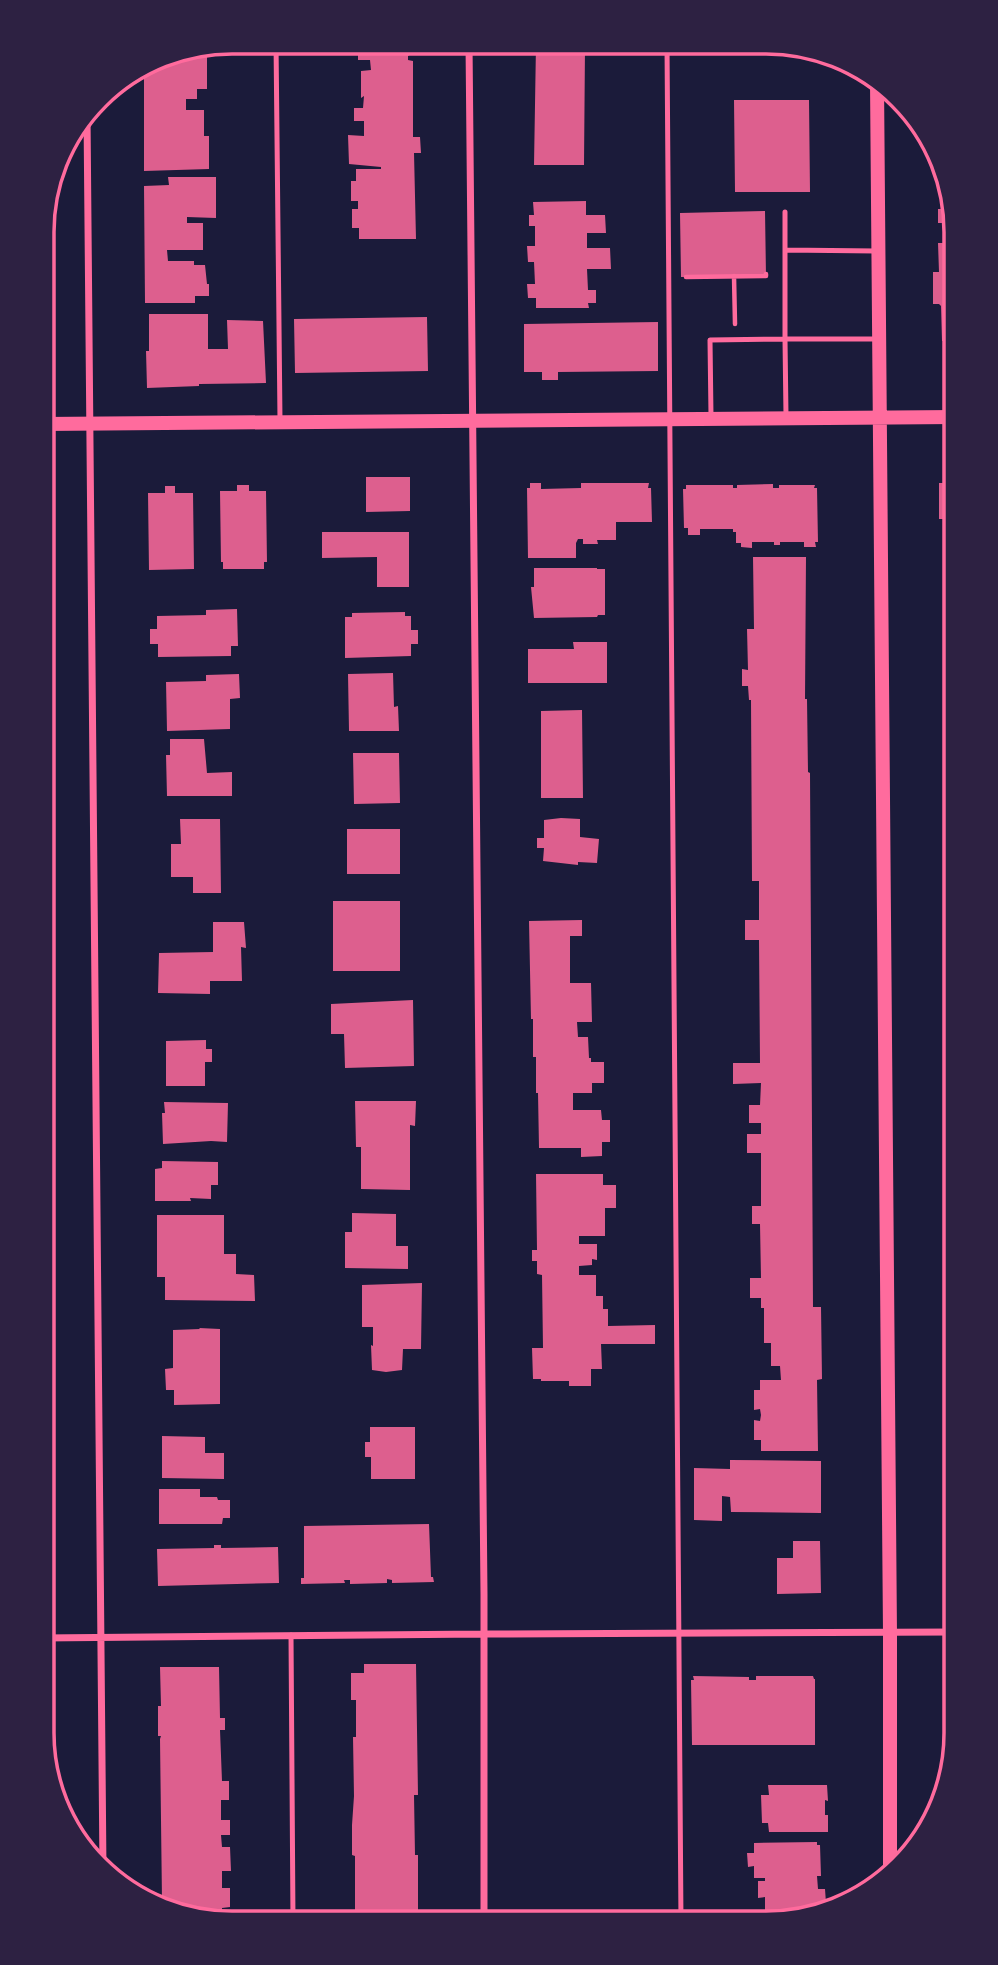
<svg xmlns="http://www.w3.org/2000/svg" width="998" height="1965" viewBox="0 0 998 1965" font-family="'Open Sans',sans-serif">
<rect width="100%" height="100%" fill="#1b1b3a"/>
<path fill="#dd5f8e" d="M358,43H408L411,48L412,53L408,56V60L413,61V137H420L421,153H414L416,239H359V228H352V209H358V201H351V181H356V169H381V167L349,164L348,135L364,136V121H354V108H363L364,96L361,98V71L371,70L370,60H358Z
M536,44H601V47H585L584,165H534Z
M213,46V53H207V89H197V99H186V110H204V136H209V169L144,171V66L160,56Z
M734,100H809L810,192H735Z
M938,174H946L956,232L955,369H947V341H942L941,306L939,304H933V272H939L938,243H947V223H938V209H947V187H938Z
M168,177H216V218L187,217V223H203V250H167L168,261H194V265H205L207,284H209V296H195V303H145L144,186L169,185Z
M586,201V215H605L606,233H587V248H610L611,269H587L588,290H596V303H588L589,308H536V298H528L527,284H535L534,262H528L527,246H535V226H529V215H534L533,202Z
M765,211L766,276L681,277L680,213Z
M149,314H208V349H228L227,320L263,321L266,383L199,384V386L147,388L146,351H149Z
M427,317L428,371L295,373L294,319Z
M658,322V371L558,372V380H542V372H524V324Z
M43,473H46L47,554H43Z
M366,477H410V511L366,512Z
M530,483H541V489L581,488V483H649L648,488H651L652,522H616V540H597L598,544H583V539H578L576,543V558H528L527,488H530Z
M939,483H956V519H939Z
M773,484V488H779V485H815L814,488H817L818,542H815L816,547H804V542H780V545H774V542H752V548L741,547V543H736V532H733V529H700V535H688V528H684L683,489H686V485H733V488H737V485Z
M237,485H249V491H266L267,562H264V569H223V562H221L220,491H237Z
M165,486H175V493H193L194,569L149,570L148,493H165Z
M322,532H409V587H377V557L322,558Z
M753,557H806L805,699H807L808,772L810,773L813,1307H821L822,1379L817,1380L818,1451H761V1440H754V1420L760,1421L761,1415L760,1409L754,1410V1390H760V1380H781L780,1366H771V1343H764V1308H761V1298H750V1278H761L760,1224H752V1206H761V1153H747V1134H761V1123H749V1105H760L761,1083L733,1084V1063H760L759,940H745V920H759V881H752L751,700H749L748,686H742V669L748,670L747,629H754Z
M945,567H956V580H945Z
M534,568H597V569H605V615H598L597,617L534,618L531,587H534Z
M237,609L238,646H231V656L158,657V644H150V629H157V616L206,615V610Z
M405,612V616H411V630H418V644H411V656L345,658V617H352V613Z
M945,638H956V651H945Z
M573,642H607V683H528V649H574Z
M393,673L394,707L398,706L399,731H349L348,674Z
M239,674L240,698L230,699V729L167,731L166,682L206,681V675Z
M582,710L583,798H541V711Z
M170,739H204L207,773L232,772V796H167L166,755H170Z
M353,753H399L400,803L354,804Z
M561,818L580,819V837L599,839L597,863L578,862V865L543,861L544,848H537V838H544V820Z
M180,819H220L221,893H193V877H171V844H181Z
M347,829H400V874H347Z
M333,901H400V971H333Z
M582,920V936H570V983H591L592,1022H577L578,1037H588L589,1058H591V1062H604V1083H592V1093H573V1110H601L602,1120H610V1142H602V1156L581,1157V1148H539L538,1093H536V1057H533V1019H531L529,921Z
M213,922H244L246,948L241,947L242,981H210V994L158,993L159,953L213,952Z
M413,1000L414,1066L345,1068L344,1034H331V1004Z
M206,1040V1049H212V1062H205V1086H166V1041Z
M355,1101H416L415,1126L410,1125V1190L361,1189V1147H356Z
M164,1102L228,1103L227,1142L211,1141L163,1144L162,1113H165Z
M162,1161L218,1162V1185H211V1199L190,1198L191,1201H155V1169L162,1168Z
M536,1174H603V1185H616V1208H605V1236H579V1244H597V1260L592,1259V1265L579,1266V1275H596V1296H603V1309H608V1326L655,1325V1344H601L602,1369H591V1386H569V1381H541V1379H533L532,1348H543L542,1275L537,1274V1261H532V1250H537Z
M352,1213L396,1214V1246H408V1269L345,1268V1232H352Z
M157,1215H224V1254H236V1274L254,1275L255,1301L165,1300V1277H157Z
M422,1283L421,1349H403L402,1370L386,1372L372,1370L371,1345L373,1346V1327H362V1285Z
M199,1328L220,1329V1404L174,1405V1390H166L165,1369L173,1368V1330L200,1329Z
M370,1427H415V1479H371V1457H365V1442H370Z
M162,1436L205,1437V1453H224V1479L162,1478Z
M730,1460L821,1461V1513L731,1512L730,1497L722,1496V1521L694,1520V1468L730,1469Z
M159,1489H200V1497H217L218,1500H230V1518H223L222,1524H159Z
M429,1524L431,1577H433L434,1582L392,1583V1580L387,1579V1583L350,1584V1580H344L345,1583L301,1584V1578H304V1526Z
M793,1541H820L821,1593L777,1594V1558H793Z
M214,1545H221V1548L278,1547L279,1583L158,1586L157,1549L214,1548Z
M364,1664H416L418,1795H414L415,1855H418V1913L355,1914V1856L352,1855V1825L354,1796L353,1737H356V1700H351V1673H364Z
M160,1667H219L220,1718H225V1730H220L222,1781H229V1800H221V1820H230V1835H221L222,1847H230L231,1871H222V1888H230V1907L222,1908V1921H207L162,1901L160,1739L161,1736H158V1706H161Z
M42,1669H46V1706L48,1707L50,1770H48L42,1733Z
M693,1676L749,1677V1680H756V1676H813L814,1679H815V1745H692L691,1680H694Z
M768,1785H827L828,1801L825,1800V1815H828V1832H769L768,1823H762L761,1795H769Z
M817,1842V1845H820L821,1876H817L818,1889H825L826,1903H818L819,1914L765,1923V1897L758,1898V1881H765V1878H754V1866L748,1867L747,1853H754V1843Z"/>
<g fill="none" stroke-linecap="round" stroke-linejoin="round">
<path stroke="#ff6b9d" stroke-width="4.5" d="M734,276L735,324
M686,277L766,276V274"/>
<path stroke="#ff6b9d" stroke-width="5" d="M276,42L280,420
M667,45L681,1923
M785,212V250
M876,251L785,250V339H879
M711,416L710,340L785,339L786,416
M291,1635L293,1922"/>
<path stroke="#ff6b9d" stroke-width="7" d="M469,43L484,1594V1922
M87,115L103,1870
M42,1638L483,1634L956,1632"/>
<path stroke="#ff6b9d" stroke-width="14" d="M877,82L890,1634V1868
M43,424L956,417"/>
</g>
<path d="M0 0H998V1965H0ZM232 54H766A178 178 0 0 1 944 232V1733A178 178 0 0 1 766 1911H232A178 178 0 0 1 54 1733V232A178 178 0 0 1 232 54Z" fill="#2d2142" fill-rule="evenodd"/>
<path fill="none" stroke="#ff6b9d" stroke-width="3.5" d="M232 54H766A178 178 0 0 1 944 232V1733A178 178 0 0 1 766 1911H232A178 178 0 0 1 54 1733V232A178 178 0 0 1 232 54Z"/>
</svg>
